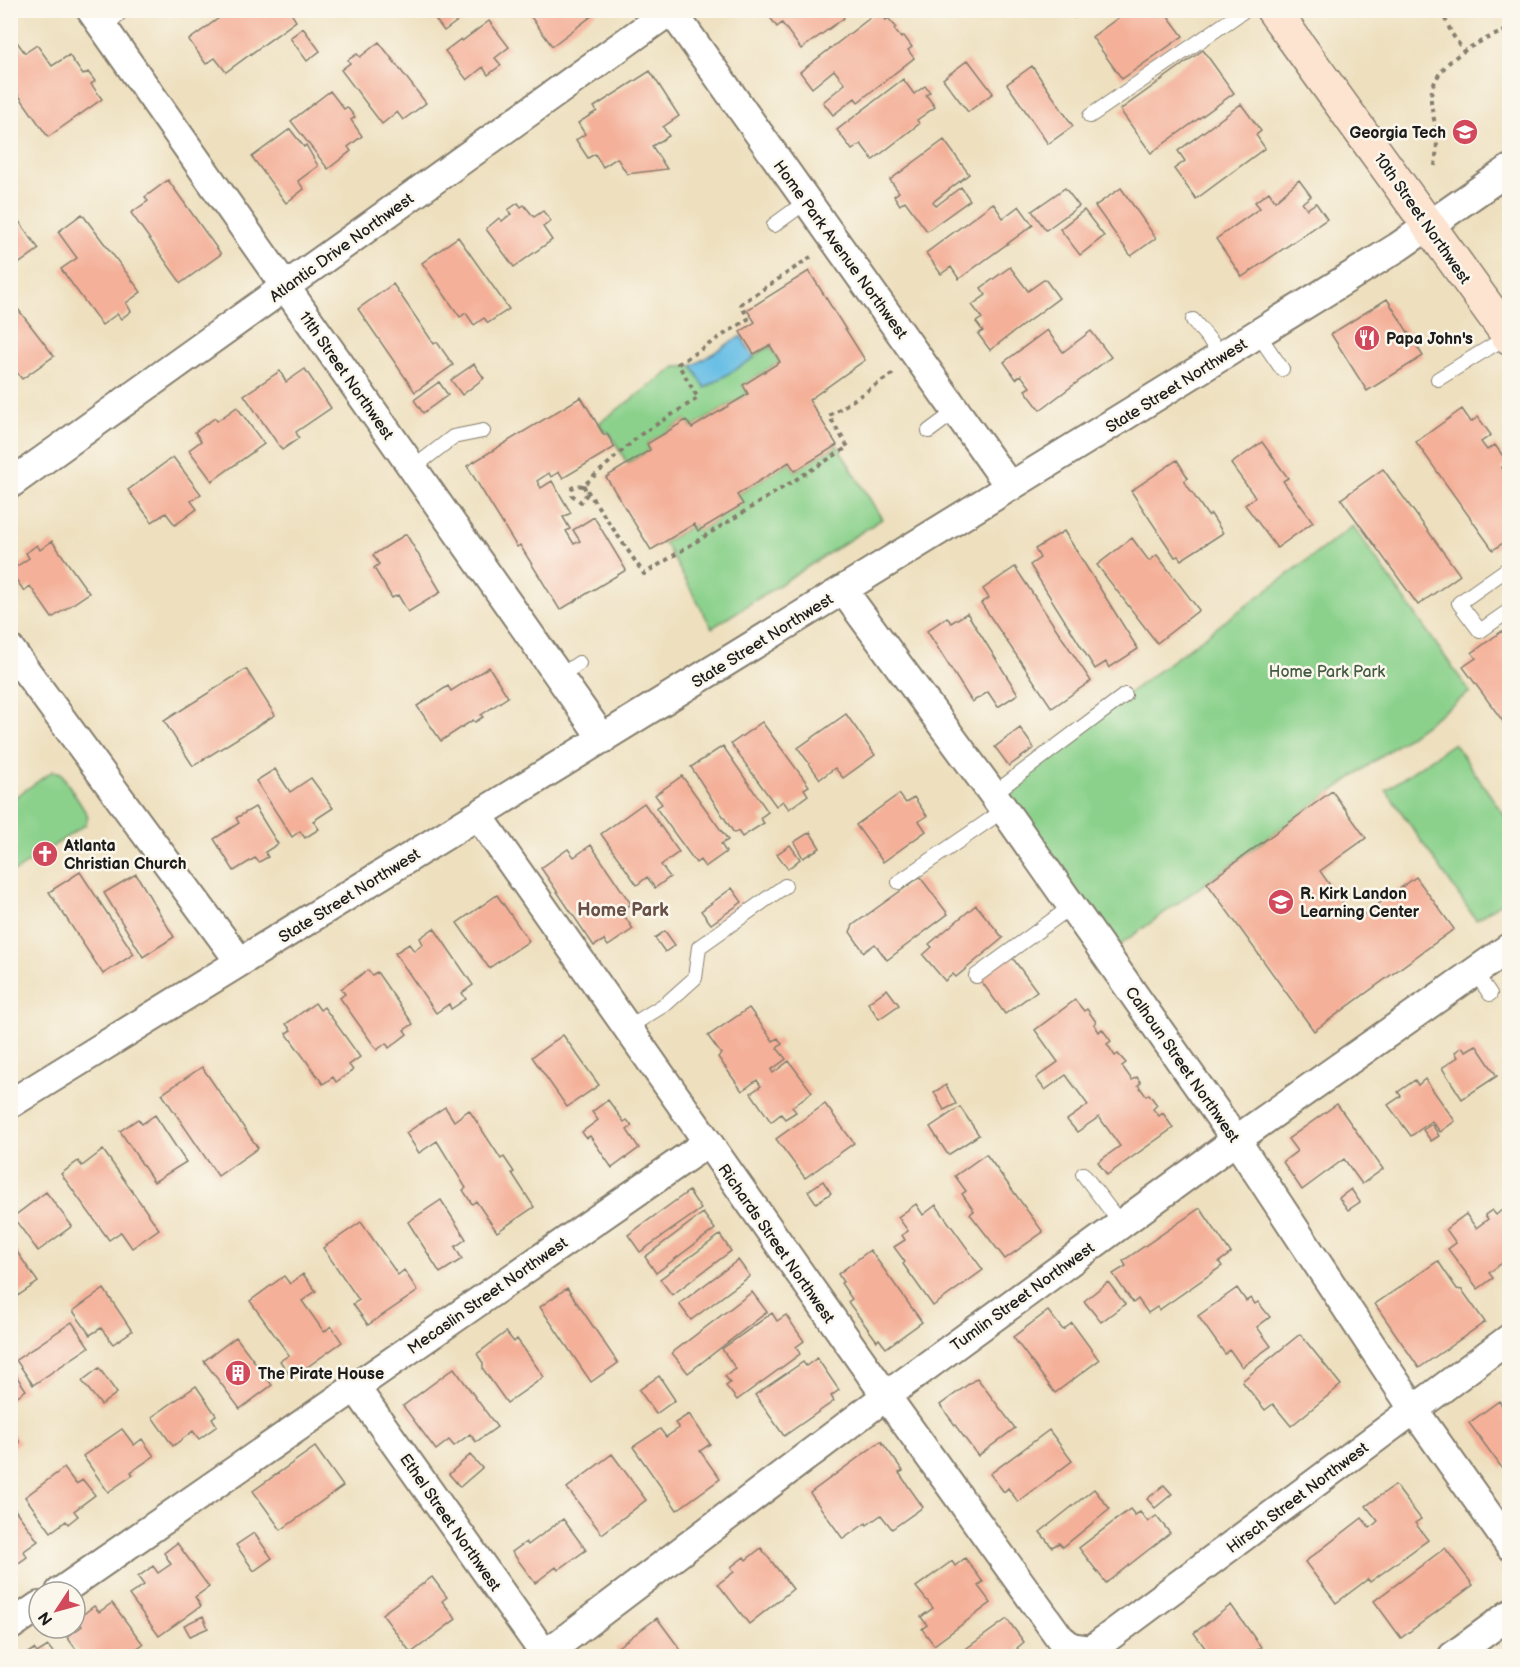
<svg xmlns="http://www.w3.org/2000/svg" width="1520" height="1667" viewBox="0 0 1520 1667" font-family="'Balsamiq Sans',sans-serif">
<rect width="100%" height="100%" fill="#fbf7ec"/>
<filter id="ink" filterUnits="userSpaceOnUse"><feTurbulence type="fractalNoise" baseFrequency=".0167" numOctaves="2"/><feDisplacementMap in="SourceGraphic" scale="12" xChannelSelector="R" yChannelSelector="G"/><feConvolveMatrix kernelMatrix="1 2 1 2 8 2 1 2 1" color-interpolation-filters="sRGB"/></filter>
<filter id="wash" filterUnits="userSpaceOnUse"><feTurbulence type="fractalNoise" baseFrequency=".008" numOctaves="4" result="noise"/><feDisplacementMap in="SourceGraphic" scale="24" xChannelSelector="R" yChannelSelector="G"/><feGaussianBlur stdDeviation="1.35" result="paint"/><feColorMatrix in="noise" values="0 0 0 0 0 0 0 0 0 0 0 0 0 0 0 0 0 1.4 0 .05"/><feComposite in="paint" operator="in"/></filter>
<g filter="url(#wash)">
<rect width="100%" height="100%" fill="#eee0bf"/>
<path fill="#8bd18c" stroke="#547654" stroke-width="1.5" d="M770,346L780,362L743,385L748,394L692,428L686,420L647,444L650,450L627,463L609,432L605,433L599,423L676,367L692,366L706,388Z
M837,445L882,519L712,628L667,547L663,543L694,524L698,531L742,504L737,495L789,462L795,471Z
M1353,526L1470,692L1106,955L993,794Z
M1454,743L1509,822V897L1476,920L1386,790Z
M53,771L61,773L88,816L86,824L16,871H11V800Z"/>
<path fill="#68bee5" stroke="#426d80" stroke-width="1.5" d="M741,336L754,358L705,388L692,366Z"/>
<g id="blocks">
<path fill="#f4b099" d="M230,10H289L296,21L226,72L215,58L206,64L189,40Z
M441,10H457L463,17L444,31L433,16Z
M526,10H596L597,12L552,46Z
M770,10H838L844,18L801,49L782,23L777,27L767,13Z
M1069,10H1086L1075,18Z
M1129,10H1175L1168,16L1183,36L1122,79L1092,37Z
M879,11L886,20L888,18L896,27L894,29L901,38L904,36L912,47L908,50L914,58L858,102L855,98L833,115L823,102L845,84L834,70L812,88L800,72Z
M489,21L509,47L495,58L501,65L488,75L483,67L467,80L445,51L461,39L462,41Z
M303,28L320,51L307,61L290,38Z
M17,42L25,53L37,45L52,66L69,55L83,75L88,72L95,81L91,84L102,99L48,137L10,83V47Z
M379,42L426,103L403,120L397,112L382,124L341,70L350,63L348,60L357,54L360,57Z
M1203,50L1234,93L1151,153L1120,110Z
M968,60L993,93L968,112L943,79Z
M1032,66L1073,126L1048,144L1007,84Z
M650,71L679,116L663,127L669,136L652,146L667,169L627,174L617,158L603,167L595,154L588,158L576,140L585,134L578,123L597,111L594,107Z
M903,79L914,94L925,86L930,92L926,95L935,107L917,120L919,124L873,160L861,144L852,150L837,130Z
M330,91L344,109L347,107L355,117L351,120L362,136L348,147L351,151L328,169L291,121Z
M1241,104L1261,131L1256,135L1265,148L1196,199L1174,169L1185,161L1178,151Z
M290,129L304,147L306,145L318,166L298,181L304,189L286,203L252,157Z
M944,140L969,174L933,202L936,206L961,187L970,200L927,231L905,201L900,205L894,196L899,192L890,180Z
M168,180L221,254L181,283L131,213L148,201L145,197Z
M1299,180L1311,196L1302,203L1307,209L1316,203L1327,219L1242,277L1216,239L1260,208L1255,202L1269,192L1275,201Z
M1065,188L1079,206L1046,230L1032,211Z
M1121,188L1156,238L1131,256L1095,206Z
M518,203L521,207L524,205L534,217L543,211L551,221L543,227L552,240L514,267L486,229L499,218L502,221L511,214L508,210Z
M993,203L1003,218L1019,206L1033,225L959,279L951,267L941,274L926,253Z
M10,209L39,249L10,270Z
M1084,210L1104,236L1080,255L1060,229Z
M82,214L141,292L126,303L131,311L121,319L117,314L102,325L61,269L77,258L58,232Z
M458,237L509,309L488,323L484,318L474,325L466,313L460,317L422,263Z
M1010,267L1028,291L1045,279L1059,298L990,350L978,334L983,331L976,322L982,318L972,305L986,295L981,288Z
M809,271L865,360L809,400L837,445L795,471L789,462L737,495L743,504L698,531L694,524L651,550L606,477L650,450L647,444L686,420L692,428L748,394L743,385L780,362L770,345L754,354L740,332L755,322L747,310Z
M393,284L434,344L437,342L453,365L415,392L358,309Z
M1387,299L1423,356L1367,391L1331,334Z
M14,304L54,356L22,379L10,364V306Z
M1047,330L1063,352L1091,331L1111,357L1040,410L1025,390L1030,387L1021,375L1016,379L1004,362Z
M474,364L484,378L462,395L451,380Z
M305,369L331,408L296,432L299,438L282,450L244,395L280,371L286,382Z
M439,382L448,395L423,413L414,400Z
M581,397L604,435L607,434L615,447L563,478L559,472L551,477L549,473L537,481L541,488L552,481L571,513L563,517L570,529L566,531L574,544L580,541L573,530L594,517L626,570L560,610L520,545L517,547L467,466Z
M237,407L264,444L212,481L189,450L201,441L195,432L215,418L217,421Z
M1462,409L1471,422L1478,417L1491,435L1481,442L1487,450L1495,445L1508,463L1501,468L1508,477L1510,476V538L1493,550L1416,442Z
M1262,442L1288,478L1283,481L1313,522L1277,548L1245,505L1255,497L1231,464Z
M173,457L201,494L191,501L197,509L175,525L166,513L152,522L128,490Z
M1177,460L1188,478L1184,481L1208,516L1211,514L1223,533L1181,560L1178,556L1175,557L1131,491Z
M1383,469L1460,575L1418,605L1341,499Z
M1064,531L1138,649L1109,668L1106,662L1095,669L1030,565L1040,558L1035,549Z
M406,534L441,592L408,612L398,595L392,598L374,568L379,564L373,555Z
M1132,538L1149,561L1157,555L1199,610L1157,643L1097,565Z
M52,541L89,593L52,618L30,586L24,591L10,571L29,558L26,553L37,545L40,550Z
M1015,567L1091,681L1052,708L981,603L989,598L983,589Z
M967,613L1018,694L998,707L988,692L972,702L927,631L947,617L951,623Z
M1502,631L1510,642V731L1463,667L1476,658L1472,653Z
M489,667L508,697L481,715L483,717L475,722L473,720L441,741L417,706L448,686L451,691Z
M246,669L275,715L193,766L164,721Z
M846,714L875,755L843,778L835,768L820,779L798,748Z
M762,722L809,786L804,789L808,795L789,809L783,801L776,806L731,744Z
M1020,728L1034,748L1009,766L995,747Z
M723,746L768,812L760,818L764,823L742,837L738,831L734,833L691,767Z
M275,769L290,792L311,778L333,808L313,821L319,829L305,838L300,831L292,837L256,781Z
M682,776L728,840L721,844L726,852L705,867L700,860L696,863L656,808L662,804L655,795Z
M1332,791L1366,838L1320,871L1355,921L1416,877L1454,929L1314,1031L1207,883Z
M899,794L906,803L914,797L927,816L919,821L926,831L883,862L856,825Z
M644,803L679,852L661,865L670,877L655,888L647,877L637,885L601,834Z
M255,807L278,844L265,852L268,857L259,862L255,858L234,871L214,839L239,823L236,818Z
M810,832L820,848L803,858L794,842Z
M591,845L631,904L621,911L633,929L608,946L604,940L594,946L541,868L568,849L574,857Z
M790,845L800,859L788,869L777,854Z
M80,872L134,954L103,974L49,892Z
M136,874L174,937L143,957L104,893Z
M920,877L948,914L887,960L875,944L864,952L850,932L853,925Z
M732,888L742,902L711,924L701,911Z
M497,895L529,941L489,968L457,923Z
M976,905L1003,938L956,977L953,974L945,981L923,955L932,947L929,944Z
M434,928L473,985L462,993L466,999L451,1009L449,1004L436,1013L395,953L409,944L414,951L423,944L420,938Z
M665,931L675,945L665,952L655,938Z
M1011,956L1037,991L1005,1014L979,978Z
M368,970L372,975L377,972L413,1024L404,1030L407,1034L389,1048L386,1043L377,1050L340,998L345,994L341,989Z
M887,989L899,1005L879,1019L868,1003Z
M1075,1000L1084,1011L1087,1009L1096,1022L1094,1024L1099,1032L1102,1029L1111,1041L1107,1044L1115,1056L1118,1054L1126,1063L1122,1066L1132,1080L1137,1077L1141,1083L1138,1085L1146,1096L1149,1094L1157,1105L1153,1109L1159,1116L1163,1113L1173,1128L1107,1175L1098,1162L1120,1146L1099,1117L1077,1132L1067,1120L1088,1105L1066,1075L1045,1090L1036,1078L1058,1062L1035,1030Z
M315,1003L320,1010L324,1007L360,1057L349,1065L353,1070L336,1082L333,1077L323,1084L286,1033L291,1030L286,1024Z
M749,1008L773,1041L778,1038L782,1044L777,1048L786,1059L771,1070L773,1073L789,1061L812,1092L792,1107L796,1112L785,1119L781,1114L771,1122L751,1093L761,1086L757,1080L742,1091L718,1057L721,1054L708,1036Z
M563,1035L599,1085L567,1107L532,1057Z
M1476,1045L1497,1076L1462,1099L1442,1068L1458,1057L1455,1052L1462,1047L1466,1051Z
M202,1067L258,1148L218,1176L162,1094Z
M1425,1079L1455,1121L1440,1132L1432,1121L1411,1136L1388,1105L1401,1096L1398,1092L1415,1080L1418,1085Z
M946,1085L956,1104L944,1110L934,1092Z
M608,1100L624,1122L627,1120L632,1126L627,1130L639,1148L612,1168L590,1136L586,1138L582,1132L598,1120L592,1112Z
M825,1104L854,1143L805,1178L776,1139Z
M1337,1104L1383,1169L1362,1184L1344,1159L1302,1190L1283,1162L1297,1151L1288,1139Z
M445,1107L454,1121L469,1110L501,1159L504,1157L514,1172L512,1173L534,1207L497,1232L476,1201L472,1204L463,1190L466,1188L437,1141L419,1153L406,1133Z
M960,1107L979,1135L948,1155L930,1127Z
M155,1115L186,1162L154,1182L120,1131L138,1119L142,1124Z
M1432,1124L1439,1136L1431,1141L1423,1130Z
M103,1150L159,1229L132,1248L121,1232L109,1240L61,1174L78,1161L82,1166Z
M986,1154L1043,1232L1005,1259L970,1214L974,1211L962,1194L966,1191L955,1176Z
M823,1181L831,1193L816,1203L808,1191Z
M1351,1189L1360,1202L1348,1210L1339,1198Z
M689,1191L701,1209L640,1252L628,1235Z
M46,1192L72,1226L38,1251L13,1217Z
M441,1200L466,1239L455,1247L462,1259L440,1273L408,1222Z
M916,1204L923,1215L936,1205L983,1270L933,1306L903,1264L905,1262L894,1247L905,1240L902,1235L908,1231L898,1217Z
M1200,1208L1231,1253L1219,1262L1222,1266L1159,1310L1157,1307L1148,1313L1138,1299L1133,1303L1113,1274L1126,1266L1123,1261Z
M1503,1209L1510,1218V1257L1489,1273L1493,1278L1478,1289L1448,1249L1456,1243L1446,1229L1466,1214L1476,1228L1488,1219L1485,1215L1492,1210L1496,1215Z
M703,1213L715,1229L656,1273L645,1257Z
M361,1222L398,1275L404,1270L418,1291L368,1325L353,1304L359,1300L323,1248Z
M720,1235L731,1251L672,1295L660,1279Z
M10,1242L38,1282L10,1301Z
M870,1250L922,1322L886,1348L879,1339L877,1341L848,1302L852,1299L841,1283L843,1282L838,1274Z
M738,1260L750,1276L691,1320L679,1304Z
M1438,1261L1457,1289L1462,1290L1485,1322L1419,1368L1375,1304Z
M303,1274L316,1291L302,1301L324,1332L331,1326L342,1342L292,1378L280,1361L289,1355L250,1301L284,1276L290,1284Z
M1108,1282L1125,1304L1101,1322L1084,1301Z
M567,1288L618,1363L591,1382L540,1307Z
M1237,1288L1246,1301L1251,1298L1255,1304L1258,1302L1270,1317L1257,1327L1271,1346L1242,1367L1230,1350L1225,1354L1198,1316Z
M104,1289L132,1331L113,1344L101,1328L90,1335L73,1311Z
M752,1292L767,1312L688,1373L672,1353Z
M1048,1311L1063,1330L1072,1323L1099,1360L1055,1393L1013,1337Z
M772,1313L777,1321L786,1315L804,1341L796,1347L800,1354L737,1400L726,1386L730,1383L725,1376L736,1369L722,1349Z
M72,1322L89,1347L33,1385L16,1360Z
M506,1332L514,1342L517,1339L544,1377L507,1403L483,1369V1363L477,1354Z
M1300,1334L1341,1385L1291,1426L1273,1404L1265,1410L1242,1381Z
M236,1337L272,1385L240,1409L204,1361Z
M817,1358L839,1390L831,1396L834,1401L784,1436L755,1395L803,1362L806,1366Z
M10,1367L26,1390L10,1401Z
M99,1368L117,1393L101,1405L82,1381Z
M454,1368L497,1427L476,1442L470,1434L454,1446L449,1440L436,1450L403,1406Z
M659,1376L675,1400L656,1414L639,1390Z
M977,1378L1015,1428L978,1456L940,1405Z
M196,1386L216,1415L212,1418L217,1426L199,1439L193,1431L173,1446L152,1417Z
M1499,1401L1505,1410L1510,1406V1462L1502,1468L1469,1423Z
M689,1414L710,1444L700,1451L720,1479L677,1510L633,1447L660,1429L666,1437L679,1428L675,1423Z
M122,1429L134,1445L142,1439L154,1456L131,1472L133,1475L108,1492L83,1456Z
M10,1430L20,1442L10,1449Z
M1049,1430L1072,1461L1018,1502L1008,1488L1004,1492L990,1474Z
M881,1441L903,1471L899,1473L923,1507L892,1529L881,1515L867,1525L866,1523L843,1539L810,1493Z
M315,1447L343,1486L281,1530L253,1491Z
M612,1454L646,1500L602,1534L567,1488Z
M470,1455L482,1468L460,1487L449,1474Z
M64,1468L76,1484L83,1480L95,1495L74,1511L78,1516L68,1524L66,1521L51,1532L25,1497Z
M1164,1485L1172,1494L1155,1508L1147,1499Z
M1395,1485L1421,1519L1415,1523L1428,1540L1370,1582L1368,1579L1336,1603L1305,1562L1362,1518L1370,1528L1378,1521L1366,1506Z
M1094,1489L1110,1509L1063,1547L1059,1543L1052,1547L1040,1532Z
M10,1503L38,1541L24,1551L27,1557L13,1567L10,1562Z
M1130,1509L1135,1515L1140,1512L1148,1522L1156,1516L1170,1533L1106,1583L1079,1548Z
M563,1519L586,1550L558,1570L556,1567L535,1583L512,1552L526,1542L528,1545Z
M254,1533L272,1558L254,1571L236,1545Z
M177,1543L209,1587L195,1597L201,1606L159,1636L129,1595L144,1585L138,1577L153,1566L158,1573L171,1564L164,1553Z
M761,1548L793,1589L749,1624L718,1584L734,1572L731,1567L744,1557L746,1560Z
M1445,1548L1473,1585L1401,1638L1374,1601Z
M965,1558L983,1582L978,1586L991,1603L934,1645L922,1629L927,1625L921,1617L933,1608L916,1587L952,1561L955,1566Z
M432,1577L447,1597L442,1601L456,1619L411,1653L382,1614Z
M112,1603L143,1644L126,1656H81L67,1637L82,1626L77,1619L94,1606L99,1612Z
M1231,1605L1261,1647L1248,1656H1211L1194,1633Z
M203,1616L208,1628L190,1636L184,1625Z
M657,1618L683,1653L679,1656H621L615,1649Z
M1007,1619L1024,1642L1017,1648L1023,1656H956Z
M48,1646L56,1656H23L34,1649L37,1653Z"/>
</g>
</g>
<g filter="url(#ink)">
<use href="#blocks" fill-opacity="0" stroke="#857e6e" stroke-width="1.5"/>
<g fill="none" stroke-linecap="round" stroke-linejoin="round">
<g stroke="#857e6e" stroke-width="16">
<path id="lane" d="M104,28L123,10
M1090,116L1245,10
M774,225L807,201
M1193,320L1223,356
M1258,334L1282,369
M1438,379L1508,336
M929,431L956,411
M413,468L453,437L483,431
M1510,567L1459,603L1480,631L1510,610
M559,677L579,663
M993,794L1125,695
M899,882L1004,810
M1475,972L1490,994
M976,976L1072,906
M627,1028L667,1003L695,978L699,947L785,886
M1083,1174L1121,1224"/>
</g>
<g stroke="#857e6e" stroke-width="32">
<path id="street" d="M91,10L603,739
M671,10L1010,487
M10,484L671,10
M843,590L993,794L1236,1140L1414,1410L1510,1546
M10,649L240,962
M478,815L886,1396L1060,1638L1071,1647L1092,1650
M10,1104L1398,247L1510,169
M355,1387L546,1656
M60,1592L707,1143
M10,1626L39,1606
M543,1656L886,1396L1236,1140L1510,947
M1083,1656L1510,1338
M1453,1656L1510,1614"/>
</g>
<g stroke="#857e6e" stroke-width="36">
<path id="secondary" d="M1273,10L1510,338"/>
</g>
<path stroke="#857e6e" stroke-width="4" stroke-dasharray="4.5 4.5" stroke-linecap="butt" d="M1441,10L1452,34L1463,50
M1435,166C1436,157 1437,147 1437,138C1436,125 1432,113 1431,101C1430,62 1480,40 1510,29
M811,257L741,304L748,319L678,364L698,398L640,435L583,486L577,485L572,488V495L581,502L587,494L584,486L644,574L848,447L829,416L894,373"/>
<use href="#lane" stroke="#fff" stroke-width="14"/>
<use href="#street" stroke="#fff" stroke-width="28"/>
<use href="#secondary" stroke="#fde4d1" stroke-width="33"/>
</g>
</g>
<defs>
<g id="university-disc" transform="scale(1.35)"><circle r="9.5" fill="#d1495b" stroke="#fbf7ec"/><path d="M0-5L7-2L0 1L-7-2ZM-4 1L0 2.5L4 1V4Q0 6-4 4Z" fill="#fff"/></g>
<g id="restaurant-disc" transform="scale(1.35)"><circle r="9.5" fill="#d1495b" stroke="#fbf7ec"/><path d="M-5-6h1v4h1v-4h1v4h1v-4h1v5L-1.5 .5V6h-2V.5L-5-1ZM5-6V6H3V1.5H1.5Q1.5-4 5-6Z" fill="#fff"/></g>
<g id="church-disc" transform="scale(1.35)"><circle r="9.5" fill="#d1495b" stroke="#fbf7ec"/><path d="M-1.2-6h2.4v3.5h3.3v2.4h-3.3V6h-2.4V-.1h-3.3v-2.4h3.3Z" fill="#fff"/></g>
<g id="school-disc" transform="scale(1.35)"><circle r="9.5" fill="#d1495b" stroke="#fbf7ec"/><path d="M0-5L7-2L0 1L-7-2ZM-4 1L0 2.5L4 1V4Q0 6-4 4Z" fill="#fff"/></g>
<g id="building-disc" transform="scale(1.35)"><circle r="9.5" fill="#d1495b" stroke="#fbf7ec"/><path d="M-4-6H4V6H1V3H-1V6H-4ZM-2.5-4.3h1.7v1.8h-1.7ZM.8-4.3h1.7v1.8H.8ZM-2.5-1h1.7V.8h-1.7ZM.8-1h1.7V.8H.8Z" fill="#fff"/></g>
</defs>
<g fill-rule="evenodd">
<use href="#university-disc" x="1465" y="132"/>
<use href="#restaurant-disc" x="1367" y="338"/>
<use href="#church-disc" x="45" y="854"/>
<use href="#school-disc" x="1281" y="902"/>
<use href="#building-disc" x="238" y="1373"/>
</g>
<g text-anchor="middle" stroke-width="5" stroke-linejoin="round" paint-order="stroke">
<g font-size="16" font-weight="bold" fill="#1c1c1c" stroke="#fbf7ec" text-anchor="start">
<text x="1446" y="138" text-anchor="end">Georgia Tech</text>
<text x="1386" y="344">Papa John's</text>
<text x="64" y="851">Atlanta<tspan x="64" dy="18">Christian Church</tspan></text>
<text x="1300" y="899">R. Kirk Landon<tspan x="1300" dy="18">Learning Center</tspan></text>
<text x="258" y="1379">The Pirate House</text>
</g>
<g font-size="16" fill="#1c1c1c" stroke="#fbf7ec">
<text transform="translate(1423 218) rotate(55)" y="6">10th Street Northwest</text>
<text transform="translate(341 247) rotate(-36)" y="6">Atlantic Drive Northwest</text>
<text transform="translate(841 249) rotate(54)" y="6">Home Park Avenue Northwest</text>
<text transform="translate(347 375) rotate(55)" y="6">11th Street Northwest</text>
<text transform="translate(1176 385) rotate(-32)" y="6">State Street Northwest</text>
<text transform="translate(762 640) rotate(-32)" y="6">State Street Northwest</text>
<text transform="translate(349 895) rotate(-32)" y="6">State Street Northwest</text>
<text transform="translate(1183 1064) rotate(55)" y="6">Calhoun Street Northwest</text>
<text transform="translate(777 1243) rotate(55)" y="6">Richards Street Northwest</text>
<text transform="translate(487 1295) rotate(-35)" y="6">Mecaslin Street Northwest</text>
<text transform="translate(1022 1296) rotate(-36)" y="6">Tumlin Street Northwest</text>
<text transform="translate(1297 1497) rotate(-37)" y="6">Hirsch Street Northwest</text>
<text transform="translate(451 1522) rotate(55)" y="6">Ethel Street Northwest</text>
</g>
<g font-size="16" fill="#435b43" stroke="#fbf7ec">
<text x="1327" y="677">Home Park Park</text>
</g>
<g font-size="18" font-weight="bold" fill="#685048" stroke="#fbf7ec">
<text x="623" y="916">Home Park</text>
</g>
</g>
<rect width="1520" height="1667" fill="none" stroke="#fbf7ec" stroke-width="36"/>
<g transform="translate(57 1610) rotate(234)"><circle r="28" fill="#fbf7ec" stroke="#a29f99" stroke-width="1.5"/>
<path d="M0-4.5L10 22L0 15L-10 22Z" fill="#d1495b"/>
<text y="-9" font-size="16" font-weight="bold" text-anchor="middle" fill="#1c1c1c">N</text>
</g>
</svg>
